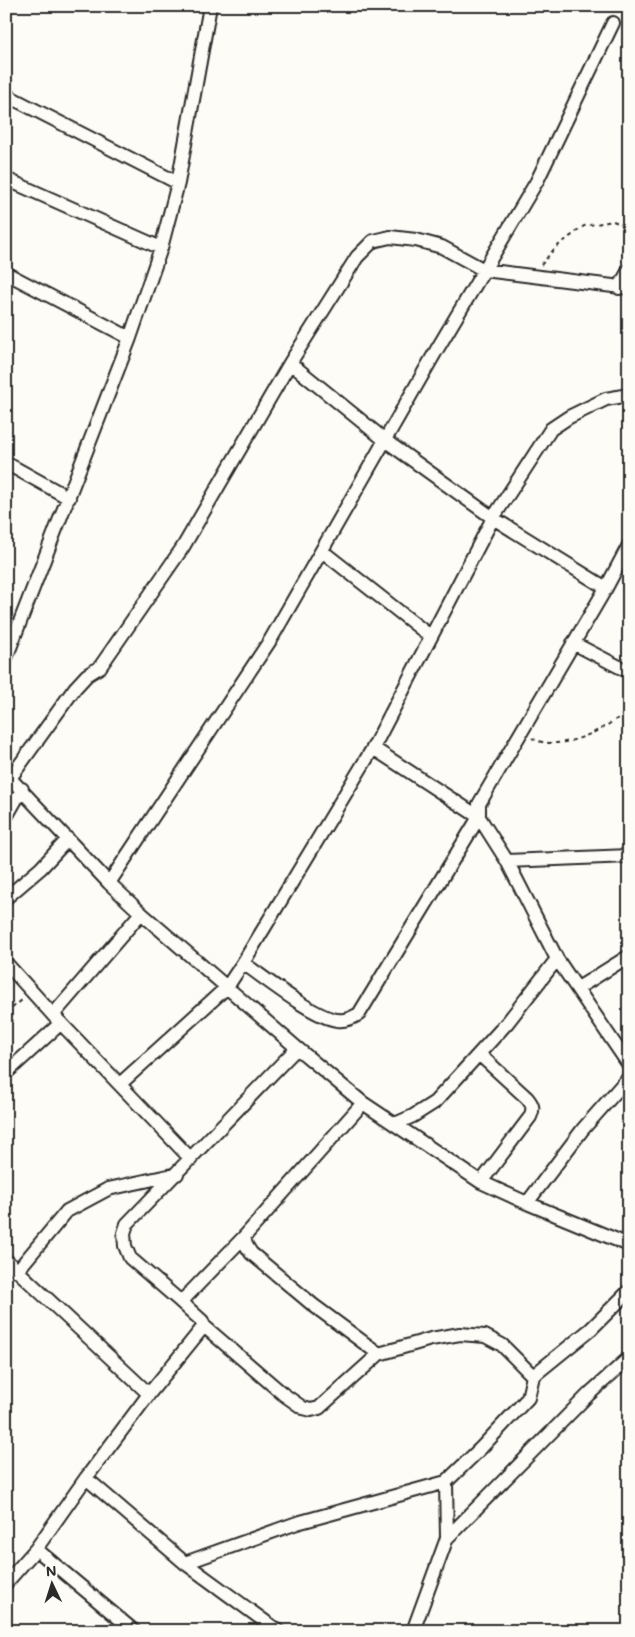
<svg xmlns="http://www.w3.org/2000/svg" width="635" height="1637" viewBox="0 0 635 1637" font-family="Mali,sans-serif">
<rect width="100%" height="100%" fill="#fdfcf7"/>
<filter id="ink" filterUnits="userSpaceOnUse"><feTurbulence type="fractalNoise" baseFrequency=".02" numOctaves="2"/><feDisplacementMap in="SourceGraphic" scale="10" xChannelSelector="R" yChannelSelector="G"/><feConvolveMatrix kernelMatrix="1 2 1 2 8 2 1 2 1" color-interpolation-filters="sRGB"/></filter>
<g filter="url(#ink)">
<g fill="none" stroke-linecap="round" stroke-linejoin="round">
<g stroke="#2b2b2b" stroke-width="16">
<path id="minor" d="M6,95L178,183
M6,179L161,248
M6,273L130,338
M619,288L629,270
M290,363L386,441L493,518L606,588
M6,463L69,498
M322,551L430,636
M573,643L629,672
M6,658L130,338L161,248L178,183L210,6
M373,748L479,817L507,861L557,959L629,1065
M6,774L109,883L141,913L297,1048L363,1103L481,1182L527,1203L629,1245
M11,777L75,688L87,675L100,667L183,547L290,363L357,257L373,241L390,237L416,240L442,247L484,270L629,288
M6,817L22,789
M507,861L629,856
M109,883L271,639L436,351L537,181L613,23
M6,898L41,868L68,839
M6,963L53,1015L191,1159
M243,963C265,978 313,1017 337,1020C346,1021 352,1018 359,1014L479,817V804L606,588L629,545
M578,988L629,956
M53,1015L141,913
M297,1048L127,1224L124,1233L125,1246L130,1258L181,1302L202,1321L204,1326L283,1394L303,1408L311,1410L319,1408L379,1354L431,1339L460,1334L485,1336L502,1345L533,1376
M479,1054L527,1098C533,1105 534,1109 530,1117L481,1182
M6,1073L61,1023
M120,1084L227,987L243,963L373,748L493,518L551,429L569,417L606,399L629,395
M395,1124L413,1116L435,1102L507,1023L557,959
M527,1203L583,1129L629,1077
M244,1237L246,1245L251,1253L313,1305L379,1354
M6,1260L149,1394
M17,1271L67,1211L108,1189L177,1174
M181,1302L244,1237L363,1103
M86,1478L185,1563L278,1631
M447,1538L589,1394L629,1358
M36,1549L134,1631
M185,1563L297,1523L446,1482L481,1448L528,1398L533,1376L591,1329L629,1291
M6,1583L36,1549L86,1478L149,1394L204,1326
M413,1631L447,1538L446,1482"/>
</g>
<path stroke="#2b2b2b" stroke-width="2" stroke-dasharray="4 4" stroke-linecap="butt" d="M541,265L555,248L584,226L613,221L629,227
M532,738C559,754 608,729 629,709
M6,1013L22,1000"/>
<use href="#minor" stroke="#fdfcf7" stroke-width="12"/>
</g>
</g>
<rect width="635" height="1637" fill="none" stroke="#fdfcf7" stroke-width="25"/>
<rect x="12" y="12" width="610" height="1612" fill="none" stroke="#2b2b2b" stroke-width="2" filter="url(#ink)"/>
<g transform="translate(52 1584) rotate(356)" stroke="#fdfcf7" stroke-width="4" paint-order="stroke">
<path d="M0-4L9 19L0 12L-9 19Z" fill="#2b2b2b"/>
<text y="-8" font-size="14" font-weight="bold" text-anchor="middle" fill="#2b2b2b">N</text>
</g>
</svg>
